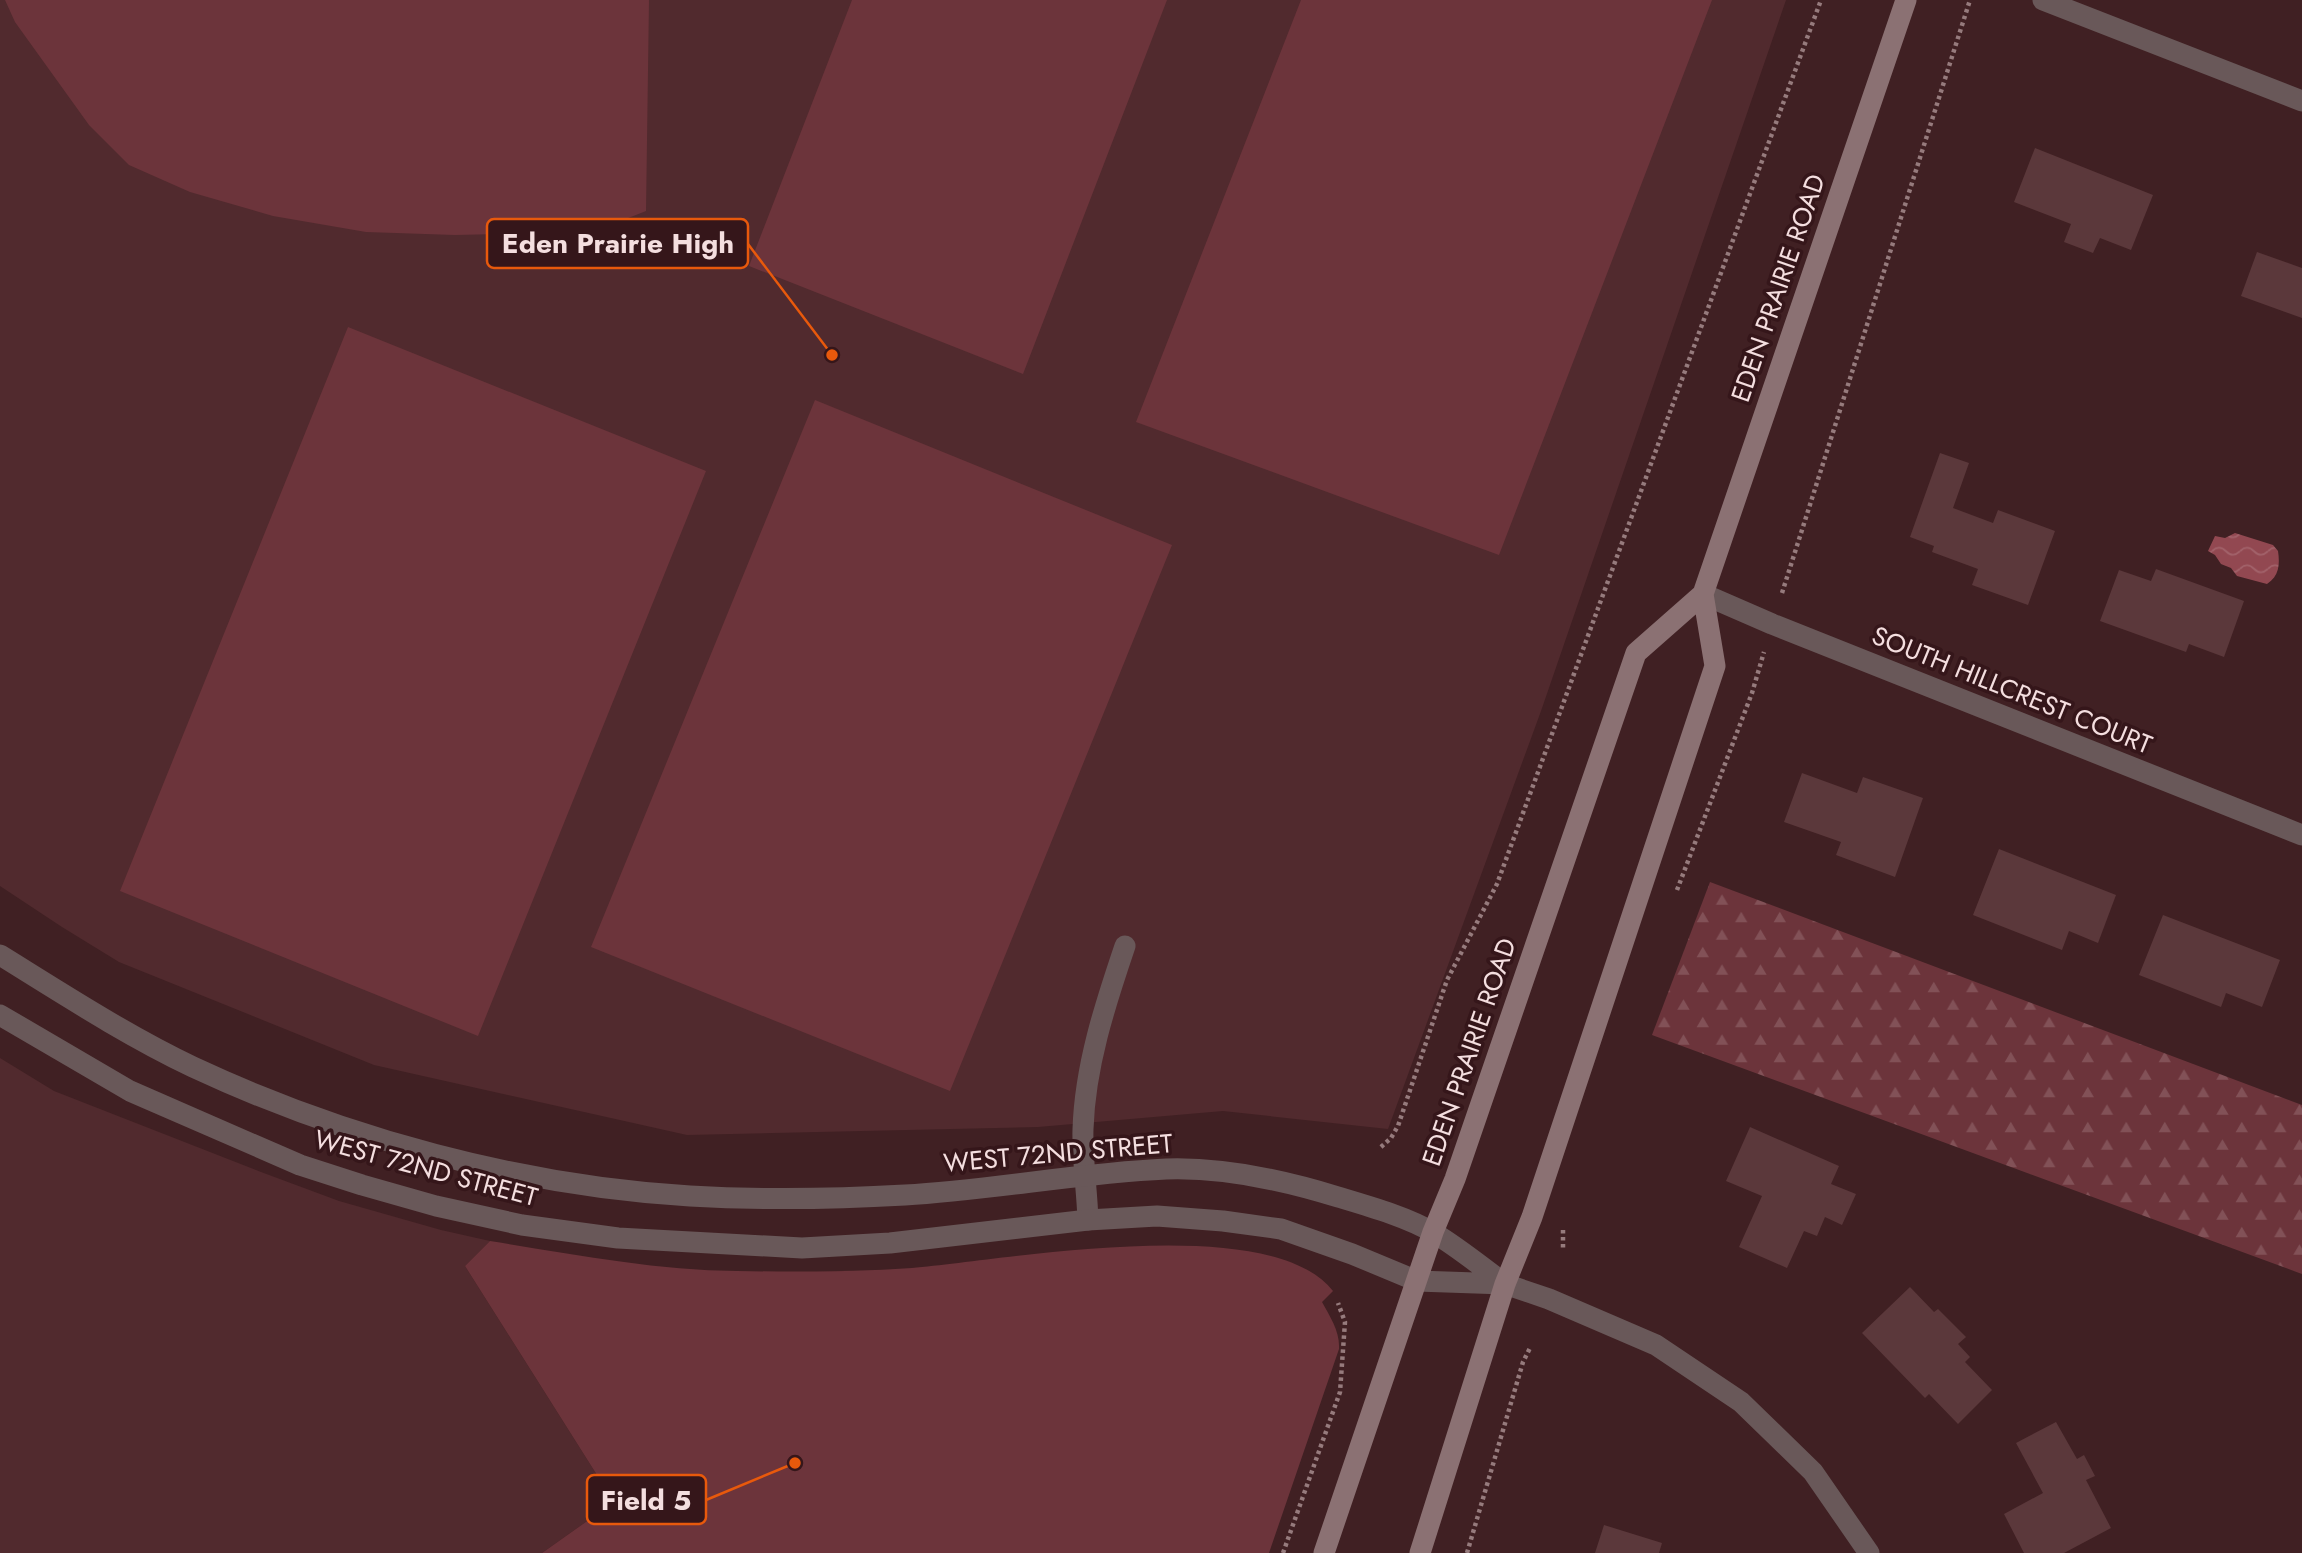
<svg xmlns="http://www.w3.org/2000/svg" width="2302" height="1553" viewBox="0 0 2302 1553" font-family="Jost,sans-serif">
<defs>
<pattern id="forest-firs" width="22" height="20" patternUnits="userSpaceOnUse" patternTransform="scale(1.75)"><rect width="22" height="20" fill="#6c343b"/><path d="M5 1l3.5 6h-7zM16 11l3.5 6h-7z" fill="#825157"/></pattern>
<pattern id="water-waves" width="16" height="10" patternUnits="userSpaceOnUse" patternTransform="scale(1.75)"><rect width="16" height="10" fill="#924851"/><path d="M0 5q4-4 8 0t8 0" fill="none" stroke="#a2626a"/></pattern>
</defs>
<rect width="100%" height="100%" fill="#402023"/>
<path fill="#512a2e" d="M0,0H1786L1541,711L1388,1129L1223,1111L1038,1127L687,1135L374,1065L119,962L62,927L0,886Z
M0,1058L54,1091L261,1172L339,1201L441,1230L490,1241L465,1266L614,1502L542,1553H0Z"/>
<path fill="#6c343b" d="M5,0H649L646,211L608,226L535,233L455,235L366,232L273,216L190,192L129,165L89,125L15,22Z
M852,0H1167L1023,374L749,266Z
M1301,0H1712L1499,555L1136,422Z
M348,327L706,471L478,1036L120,891Z
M815,400L1172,545L950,1091L591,947Z
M490,1241C572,1254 654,1270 737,1271C795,1272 853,1272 912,1268C1006,1260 1270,1210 1333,1291L1322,1302C1330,1317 1340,1331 1339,1349L1269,1553H542L614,1502L465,1266Z"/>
<path fill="url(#forest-firs)" d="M1710,882L2302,1105V1274L1652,1035Z"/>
<path fill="url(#water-waves)" d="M2235,533L2273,545L2278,551C2280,565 2279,576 2267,584L2237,576L2231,568L2221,564L2215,555L2208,551L2215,536L2225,538Z"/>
<path fill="#5b383b" d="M2035,148L2153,195L2131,250L2100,238L2093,253L2064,242L2071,224L2014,202Z
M2257,252L2302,268V318L2241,296Z
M1940,453L1969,463L1953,508L1993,523L1998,510L2055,531L2028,605L1972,585L1978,569L1932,552L1934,546L1910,537Z
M2156,569L2244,601L2224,657L2189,644L2186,652L2100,621L2119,570L2151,581Z
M1802,773L1857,793L1863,777L1923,798L1895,877L1836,855L1841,842L1784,822Z
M1999,849L2116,895L2098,943L2069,931L2062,950L1973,915Z
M2163,915L2280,960L2262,1007L2226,993L2221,1007L2139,975Z
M1750,1127L1839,1166L1831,1184L1856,1194L1842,1225L1825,1217L1817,1236L1804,1231L1787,1268L1739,1247L1762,1196L1726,1181Z
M1910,1287L1934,1312L1938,1309L1966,1337L1958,1344L1970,1357L1965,1362L1992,1390L1958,1424L1929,1394L1925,1398L1862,1333Z
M2056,1422L2077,1459L2084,1455L2095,1476L2086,1480L2111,1528L2064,1553H2024L2004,1514L2043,1493L2016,1443Z
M1604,1525L1662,1543L1659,1553H1595Z"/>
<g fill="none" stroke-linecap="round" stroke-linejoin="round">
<path stroke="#967b7d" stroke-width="4.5" stroke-dasharray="3.5 3.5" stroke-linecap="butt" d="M1782,593L1970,0
M1677,890L1752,693L1764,652
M1381,1147L1391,1138L1398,1126L1447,980L1497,884L1821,0
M1563,1230V1250
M1283,1553L1340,1392L1345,1322L1338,1303
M1467,1553L1523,1362L1531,1346"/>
<path stroke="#695859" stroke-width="21" d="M1088,1220C1087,1190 1082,1158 1083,1129C1085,1066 1105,1005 1125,946"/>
<path stroke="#695859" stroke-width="21" d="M2043,0L2302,101
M1703,594L1772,624L2302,835
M0,955C63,994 126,1035 193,1067C345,1138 521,1186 690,1196C759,1200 835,1199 905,1195C992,1190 1078,1173 1166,1169C1223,1167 1283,1180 1338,1197C1368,1206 1407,1217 1434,1233C1459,1248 1482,1267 1505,1284
M0,1015L130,1091L300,1165L362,1185L436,1206L522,1225L618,1238L802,1248L890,1243L1088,1220L1157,1216L1223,1221L1281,1229L1352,1254L1417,1281L1505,1284L1549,1299L1656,1345L1741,1402L1813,1472L1869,1553"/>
<path stroke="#8b7173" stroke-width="21" d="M1324,1553L1433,1232L1455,1179L1636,653L1703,594
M1420,1553L1505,1284L1532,1217L1715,666L1703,594L1906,0"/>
</g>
<g text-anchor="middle" stroke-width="7" stroke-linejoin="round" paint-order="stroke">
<g font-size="26" fill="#f4dedf" stroke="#35161a">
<text transform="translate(1778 288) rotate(-71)" y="9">EDEN PRAIRIE ROAD</text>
<text transform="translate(2012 690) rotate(22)" y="9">SOUTH HILLCREST COURT</text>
<text transform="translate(1469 1052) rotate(-71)" y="9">EDEN PRAIRIE ROAD</text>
<text transform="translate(1058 1153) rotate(-5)" y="9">WEST 72ND STREET</text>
<text transform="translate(426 1168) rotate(15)" y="9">WEST 72ND STREET</text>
</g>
</g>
<path fill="none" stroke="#e8590c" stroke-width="2.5" d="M832 355L748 244M795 1463L706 1500"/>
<g fill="#e8590c" stroke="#35161a" stroke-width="2.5">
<circle cx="832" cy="355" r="7"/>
<circle cx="795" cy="1463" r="7"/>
</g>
<g fill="#35161a" stroke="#e8590c" stroke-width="2.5">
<rect x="487" y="219" width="261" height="49" rx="7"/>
<rect x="587" y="1475" width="119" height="49" rx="7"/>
</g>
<g font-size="28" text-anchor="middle" font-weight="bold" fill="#f4dedf">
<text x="618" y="253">Eden Prairie High</text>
<text x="646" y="1510">Field 5</text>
</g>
</svg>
